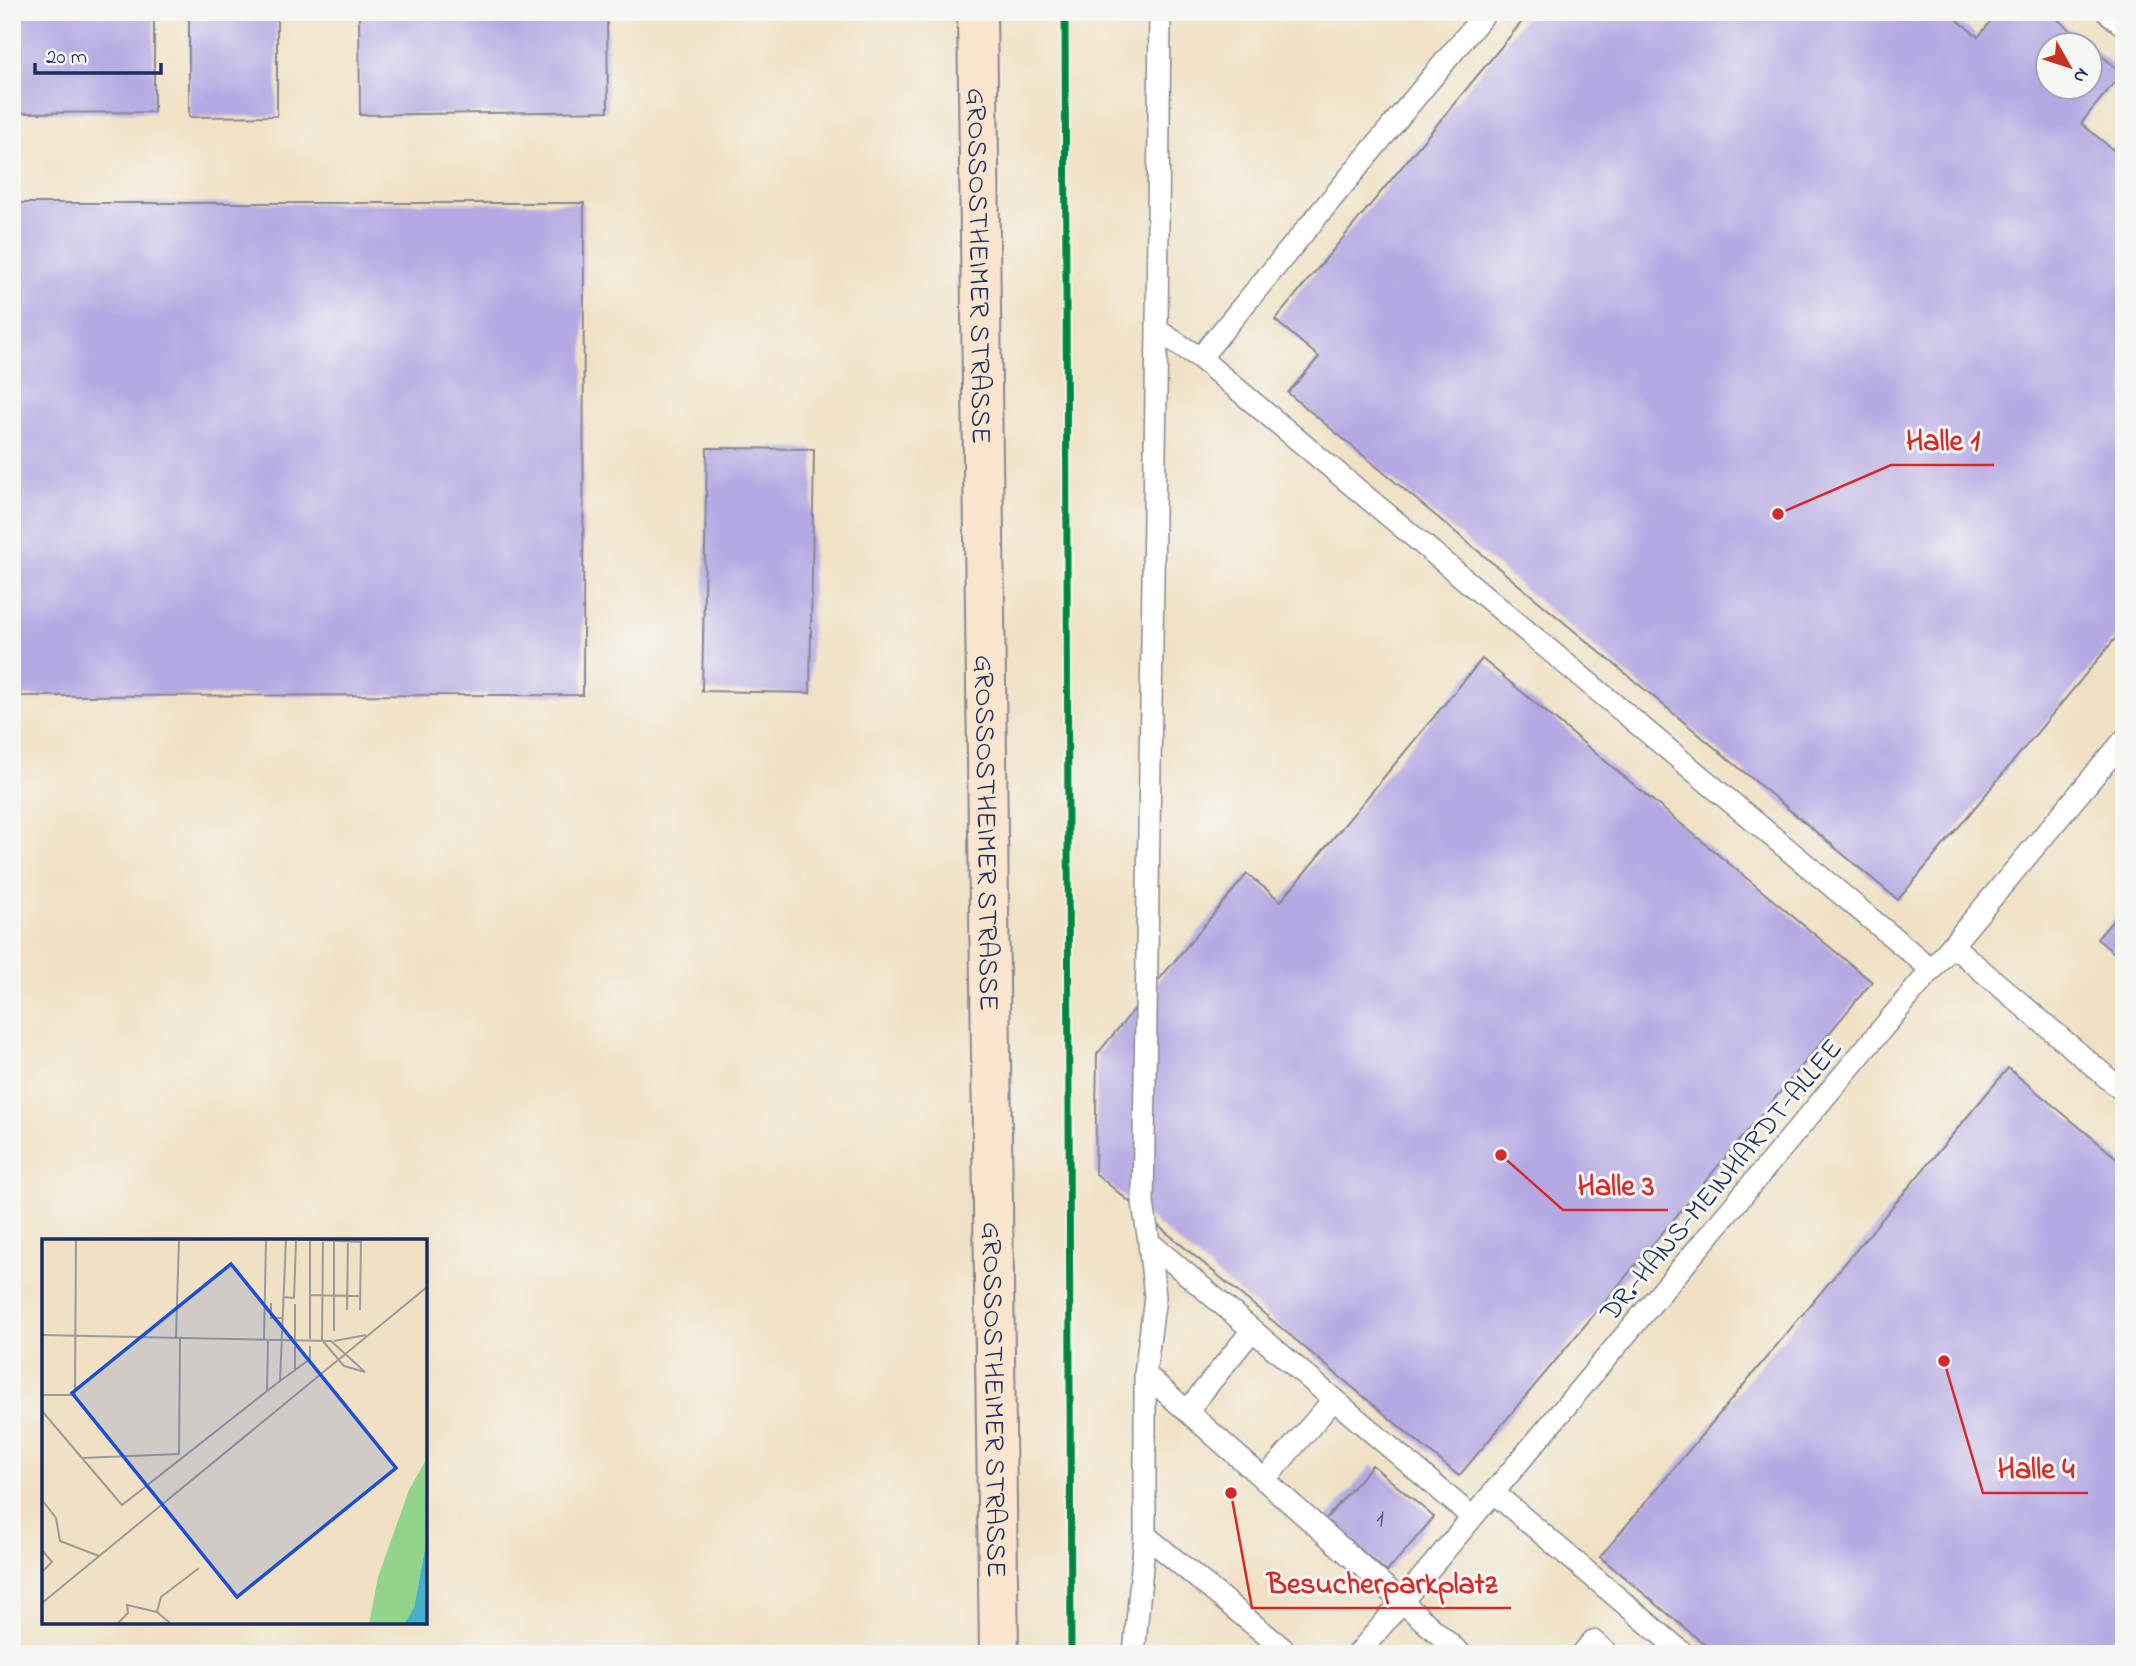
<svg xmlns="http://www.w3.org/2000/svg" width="2136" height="1666" viewBox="0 0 2136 1666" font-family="'Indie Flower',sans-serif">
<rect width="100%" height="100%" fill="#f6f6f2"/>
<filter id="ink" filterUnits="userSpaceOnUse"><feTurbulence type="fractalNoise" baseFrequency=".0143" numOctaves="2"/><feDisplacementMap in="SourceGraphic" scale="14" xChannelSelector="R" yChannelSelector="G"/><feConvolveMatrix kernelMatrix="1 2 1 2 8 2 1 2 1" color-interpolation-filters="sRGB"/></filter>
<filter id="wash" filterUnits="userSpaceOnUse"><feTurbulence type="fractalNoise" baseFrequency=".00686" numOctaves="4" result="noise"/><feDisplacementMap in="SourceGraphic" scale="28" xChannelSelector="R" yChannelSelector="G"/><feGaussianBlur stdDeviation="1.57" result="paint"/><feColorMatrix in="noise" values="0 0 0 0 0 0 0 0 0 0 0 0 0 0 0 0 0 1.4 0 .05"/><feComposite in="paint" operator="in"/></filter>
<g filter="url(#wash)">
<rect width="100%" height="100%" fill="#f0e1c4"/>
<g id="blocks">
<path fill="#b6a9e3" d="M12,12H154V112L12,113Z
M189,12H277V116L189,117Z
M359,12H607L608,111L360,115Z
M1530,12H1948L1978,37L1998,12H2049L2089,46H2048V88H2090V46L2122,73L2081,123L2124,159V638L2119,634L1898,900L1288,393L1319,357L1275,320Z
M12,203H584L583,695L12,696Z
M707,448L814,449L810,693L702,691Z
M1482,659L1872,982L1459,1476L1095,1173L1097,1054L1247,874L1281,901Z
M2124,908V961L2097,939Z
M2008,1068L2124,1164V1654H1716L1600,1557Z
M1372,1465L1434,1517L1387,1572L1325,1520Z"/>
</g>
</g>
<g filter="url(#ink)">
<use href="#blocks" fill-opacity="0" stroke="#868891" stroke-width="2"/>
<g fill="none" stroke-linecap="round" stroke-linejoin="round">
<g stroke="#868891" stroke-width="24">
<path id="service" d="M1160,12L1157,330L1143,1203L1149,1242L1472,1517
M1486,12L1200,358L1932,970
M2107,12L2124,26
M1157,330L1200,358
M1952,945L2124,1092
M1149,1242L1155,1297L1145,1374L1461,1654
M1187,1411L1250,1333
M1264,1480L1330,1404
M1493,1492L1684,1654
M1145,1535L1287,1652
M1134,1654L1145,1535V1374
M1358,1654L2124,740
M1582,1654L1593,1641L1608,1654"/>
</g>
<g stroke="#868891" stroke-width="42">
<g id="secondary">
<path id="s1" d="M977,12L999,1654"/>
</g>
</g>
<use href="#service" stroke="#fff" stroke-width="21"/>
<use href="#secondary" stroke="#fce5cf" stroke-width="38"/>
<g stroke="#f6f6f2" stroke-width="11">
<path id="cycleway" d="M1065,12L1071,1654"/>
</g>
<use href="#cycleway" stroke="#00873e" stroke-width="7"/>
</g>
</g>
<g text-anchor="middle" stroke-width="6" stroke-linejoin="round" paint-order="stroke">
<g font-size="24" fill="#424e7f">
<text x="1380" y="1526">1</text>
</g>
<g font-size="28" fill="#1b2f5e" stroke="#f6f6f2">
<text dy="10" stroke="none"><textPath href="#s1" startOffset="254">GROSSOSTHEIMER STRASSE</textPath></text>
<text dy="10" stroke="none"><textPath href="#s1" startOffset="821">GROSSOSTHEIMER STRASSE</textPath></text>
<text transform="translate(1720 1179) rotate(-50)" y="10">DR.-HANS-MEINHARDT-ALLEE</text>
<text dy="10" stroke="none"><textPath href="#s1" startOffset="1388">GROSSOSTHEIMER STRASSE</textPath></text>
</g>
</g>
<g transform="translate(42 1239)">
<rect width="385" height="385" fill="#f0e1c4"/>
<path d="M385,219V299L372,369L362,385H327L336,338L367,251Z" fill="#92d48c"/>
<path d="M385,299V385H362L372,369Z" fill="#48b0c7"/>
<path fill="none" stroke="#9b9a9b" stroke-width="2" d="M254,0L319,3M268,56L318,57M241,58L252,59L254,2M229,64V79H241M253,65V100M305,71L306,0M318,71L319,0M292,92V0M0,96L289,102L323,133M134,98L137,0M222,100L224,0M268,100V0M280,101L281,0M280,101L302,127L323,133M292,102L324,96M253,130V107M238,142L268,120V107M225,152L238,142L244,0M0,156H33L34,0M0,172L80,266L225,152L226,100M40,219L137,215L138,98M0,261L14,279L18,302L57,317M0,311L10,323L0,333M0,364L385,48M115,373L119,358L157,329M75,385L86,374L85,366L115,373L129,385"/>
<path fill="#1d4ed8" fill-opacity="0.15" stroke="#1d4ed8" stroke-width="3.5" d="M189,25L354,229L195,358L30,154Z"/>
<rect width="385" height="385" fill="none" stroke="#1b2f5e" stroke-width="3.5"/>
</g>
<path fill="none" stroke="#d62828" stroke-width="2.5" d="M1778 514L1891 465H1994M1501 1155L1563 1210H1668M1944 1361L1983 1493H2088M1231 1493L1252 1608H1511"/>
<g fill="#d62828" stroke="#f6f6f2" stroke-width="2.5">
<circle cx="1778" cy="514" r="7"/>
<circle cx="1501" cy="1155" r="7"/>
<circle cx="1944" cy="1361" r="7"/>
<circle cx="1231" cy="1493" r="7"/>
</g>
<g font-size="30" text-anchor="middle" font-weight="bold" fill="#d62828" stroke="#f6f6f2" stroke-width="6" stroke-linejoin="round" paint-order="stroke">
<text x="1943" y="450">Halle 1</text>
<text x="1616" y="1195">Halle 3</text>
<text x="2036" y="1478">Halle 4</text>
<text x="1382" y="1593">Besucherparkplatz</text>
</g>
<rect width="2136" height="1666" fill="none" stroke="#f6f6f2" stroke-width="42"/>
<g transform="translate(2069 66) rotate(129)"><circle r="33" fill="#f6f6f2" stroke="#9ea6b7" stroke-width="2"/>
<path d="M0-5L12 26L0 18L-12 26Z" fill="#c8321e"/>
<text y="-10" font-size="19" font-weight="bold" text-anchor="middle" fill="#1b2f5e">N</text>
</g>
<path d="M35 63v10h126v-10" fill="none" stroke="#1b2f5e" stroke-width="3.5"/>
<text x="46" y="63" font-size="21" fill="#1b2f5e" stroke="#f6f6f2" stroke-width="5" paint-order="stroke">20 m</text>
</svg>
